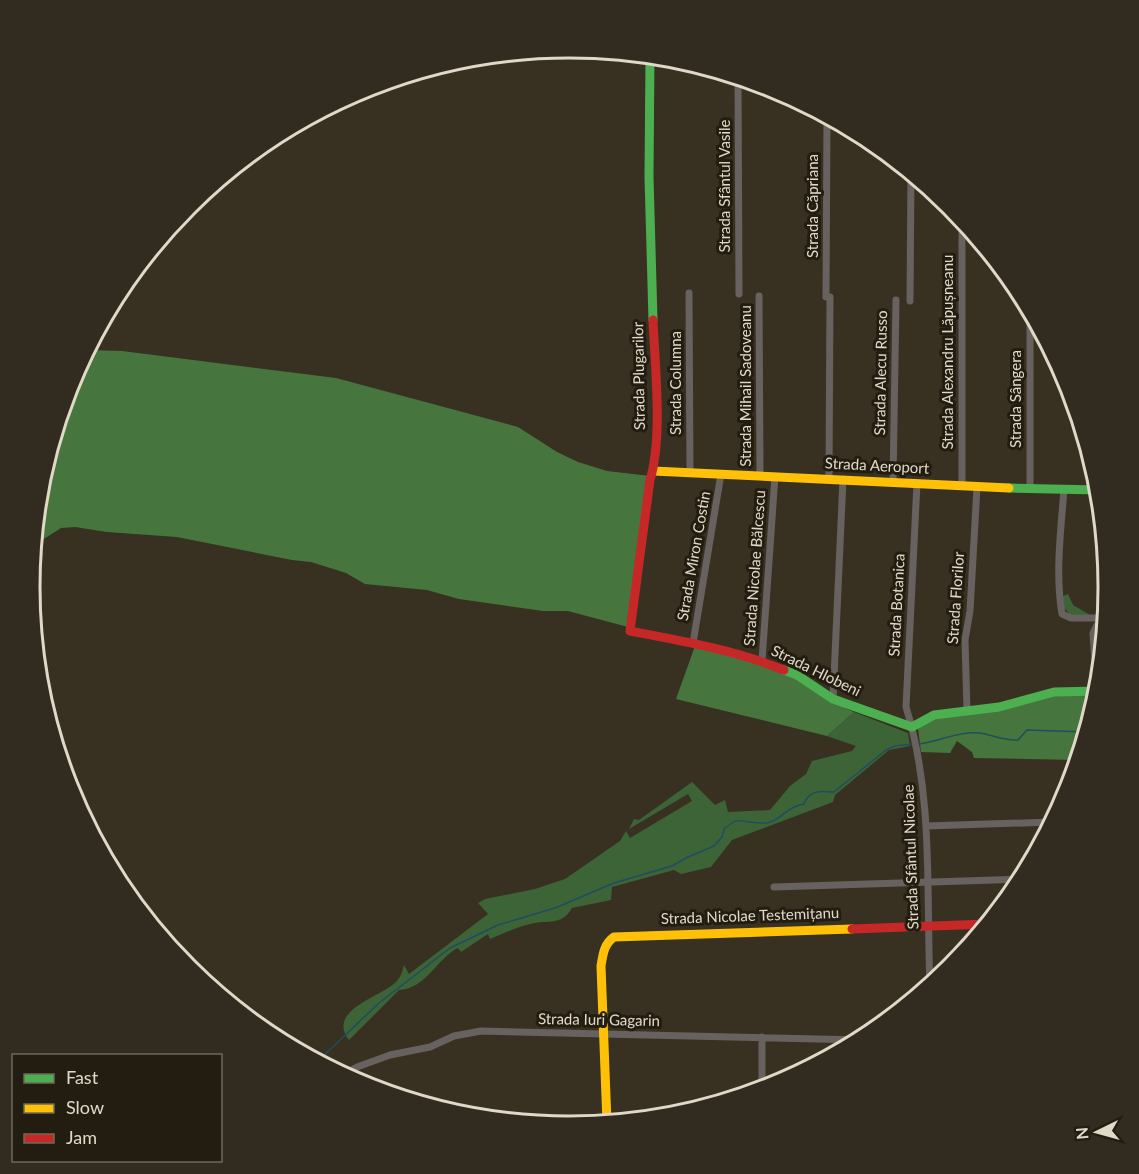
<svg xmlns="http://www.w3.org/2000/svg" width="1139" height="1174" viewBox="0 0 1139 1174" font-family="Lato,sans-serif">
<rect width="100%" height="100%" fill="#383121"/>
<path fill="#3d6436" d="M1068,594L1073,605L1090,615H1070L1062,605L1061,597Z
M854,712L908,733L910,746L889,750L835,795L833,802L732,840L711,867L681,874L674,870L612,887L611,900L572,908C561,927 548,919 530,924C516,927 503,934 490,939L488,934L461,952L458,948C437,958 426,989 399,990L349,1040C326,1010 381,997 396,982C401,977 402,972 404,965L409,974L488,914L478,903L485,899L535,889L565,879L620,841L626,831L630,838L692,801L688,794L629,829L634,819L639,820L692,782L715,805L725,800L728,812L770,810L790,786L806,774L812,761L852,751L856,746L827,736Z"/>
<path fill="#46763e" d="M87,350L122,351L336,378L518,427L557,452L578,462L607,471L650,476L628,627L568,611H543L459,599L427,590L365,584L346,573L311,562L292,560L177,537L107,532L75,527L61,528L39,542L37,516L40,481L71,380Z
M695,646C728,654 769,661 798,678C818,689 833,704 854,712L827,736L676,699Z
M1058,694L1098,695L1078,760L974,758L972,752L957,741L950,753L921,752L918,728L932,719Z"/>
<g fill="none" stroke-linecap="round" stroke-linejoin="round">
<path stroke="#1f4d61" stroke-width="1.5" d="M918,744C938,742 958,731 980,733C993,735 1004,741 1018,740L1027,730L1086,732
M318,1061L379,1003L450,948L498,925L555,908L614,883L672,866L688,857L714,846L722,837L724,829L735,821C745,820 755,824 765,823C780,822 785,807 804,804C809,790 820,791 834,792L886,750L895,746L913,744"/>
<path stroke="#676160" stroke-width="7" d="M738,77L739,294
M962,218V485
M689,293L690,473
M759,296L760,476
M826,297L827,116
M910,301L911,173
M1030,309V489
M1097,476V490
M829,478L830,297
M893,482L896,300
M917,483L906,707C934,797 926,894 930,986
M1064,489C1061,530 1055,573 1062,614L1071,618H1106
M693,643L721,474
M762,661L775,476
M1097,691L1093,633L1097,625L1106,620
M833,699L843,479
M967,711L965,640L970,611L977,487
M926,826L1053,822
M774,887L1022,879
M762,1037V1090
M343,1075L357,1067L390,1055L430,1047L454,1036L481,1031L862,1040
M545,1124L607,1123"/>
<path stroke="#4caf50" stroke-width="9" d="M650,55L649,177L653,320
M1009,488L1099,490
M784,670L797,675L833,699L912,727L934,715L999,707L1054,692L1099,691"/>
<path stroke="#ffc107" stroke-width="9" d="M653,471L1009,488
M607,1123L601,966C603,954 604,944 614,937L852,929"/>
<path stroke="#c62828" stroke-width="9" d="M653,320C655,367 663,437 650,480L630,631C683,641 734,650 784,670
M852,929L987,924"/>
</g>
<g text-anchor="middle" stroke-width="6" stroke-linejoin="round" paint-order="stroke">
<g font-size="15" fill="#e0d9c8" stroke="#231d11">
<text transform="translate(725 186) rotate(-90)" y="5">Strada Sfântul Vasile</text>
<text transform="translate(813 206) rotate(-90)" y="5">Strada Căpriana</text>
<text transform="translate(948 352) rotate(-90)" y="5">Strada Alexandru Lăpușneanu</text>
<text transform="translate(881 373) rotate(-89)" y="5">Strada Alecu Russo</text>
<text transform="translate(639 376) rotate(-91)" y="5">Strada Plugarilor</text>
<text transform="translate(676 383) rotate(-90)" y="5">Strada Columna</text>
<text transform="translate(746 386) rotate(-90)" y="5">Strada Mihail Sadoveanu</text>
<text transform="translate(1016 399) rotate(-90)" y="5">Strada Sângera</text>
<text transform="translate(877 466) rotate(3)" y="5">Strada Aeroport</text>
<text transform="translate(694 556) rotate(-80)" y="5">Strada Miron Costin</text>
<text transform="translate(755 568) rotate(-86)" y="5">Strada Nicolae Bălcescu</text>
<text transform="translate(956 598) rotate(-86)" y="5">Strada Florilor</text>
<text transform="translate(897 605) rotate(-87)" y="5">Strada Botanica</text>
<text transform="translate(816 671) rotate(26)" y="5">Strada Hlobeni</text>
<text transform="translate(911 857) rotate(-92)" y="5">Strada Sfântul Nicolae</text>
<text transform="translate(750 916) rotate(-2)" y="5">Strada Nicolae Testemițanu</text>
<text transform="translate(599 1020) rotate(1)" y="5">Strada Iuri Gagarin</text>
</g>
</g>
<path d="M0 0H1139V1174H0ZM40 587a529 529 0 1 1 1058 0a529 529 0 1 1-1058 0Z" fill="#322c20" fill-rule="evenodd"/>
<path fill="none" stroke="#e0d9c8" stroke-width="3" d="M40 587a529 529 0 1 1 1058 0a529 529 0 1 1-1058 0Z"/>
<rect x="12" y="1054" width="210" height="108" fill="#231d11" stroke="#6f685a" stroke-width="1.5"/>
<rect x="24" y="1074" width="30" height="9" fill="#4caf50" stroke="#6f685a" stroke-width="1.5"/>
<text x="66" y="1084" font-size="18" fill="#e0d9c8">Fast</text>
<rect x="24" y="1104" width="30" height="9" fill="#ffc107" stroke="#6f685a" stroke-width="1.5"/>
<text x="66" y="1114" font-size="18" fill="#e0d9c8">Slow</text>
<rect x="24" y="1134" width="30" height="9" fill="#c62828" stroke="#6f685a" stroke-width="1.5"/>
<text x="66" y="1144" font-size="18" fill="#e0d9c8">Jam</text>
<g transform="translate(1097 1132) rotate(265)" stroke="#231d11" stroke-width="4.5" paint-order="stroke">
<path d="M0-4.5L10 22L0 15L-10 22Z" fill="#e0d9c8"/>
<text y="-9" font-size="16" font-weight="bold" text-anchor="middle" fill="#e0d9c8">N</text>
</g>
</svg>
